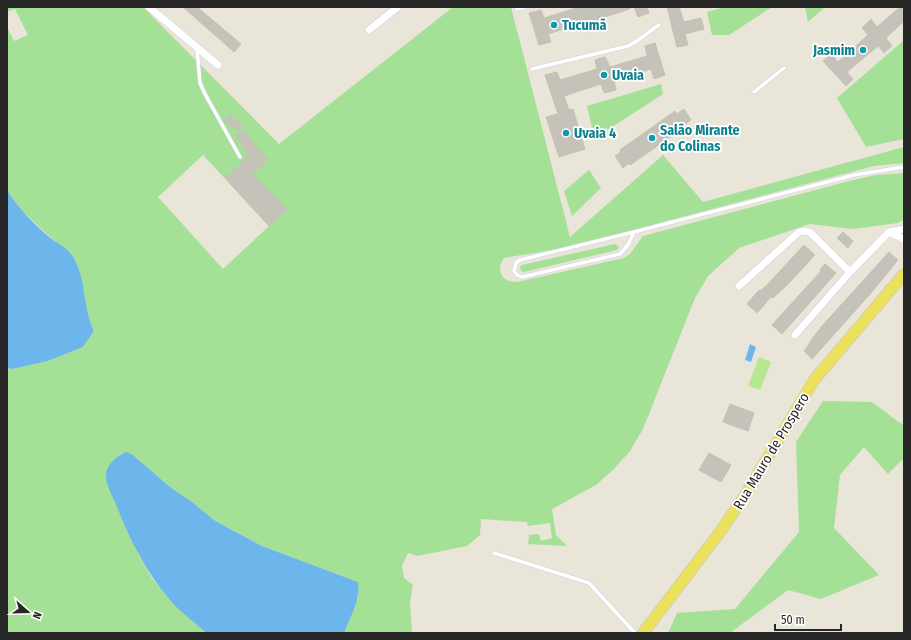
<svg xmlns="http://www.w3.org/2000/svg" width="911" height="640" viewBox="0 0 911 640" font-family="'Fira Sans Condensed',sans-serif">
<rect width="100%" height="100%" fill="#eae5d9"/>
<path fill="#a4e096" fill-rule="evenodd" d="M7,7H143L279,144L453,7H511L570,237L663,155L703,202L904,147V163L874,166L569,247L504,258C495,271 502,282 517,282L624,258L630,254L643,236L849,181L876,175L904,173V219L898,223L853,229L810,224L739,248L708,276L695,298L643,429L630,451L614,469L596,485L552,509L556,535L567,546L528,544L529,535L539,534L541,541L552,538L550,523L528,526L527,522L481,519L480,535L467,546L417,556L408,553L402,566L404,578L413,585L410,602L412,633H344L358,596V582L262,546L230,529L214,520L192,502L170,487L133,455L138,554L152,578L171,601L206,633H7V368L13,369L48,361L83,347L94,331L90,323L86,309L84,291L71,254L49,236L20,209L7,190V27L14,41L28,35L15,9L7,12ZM203,155L269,226L223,269L158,197ZM242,162L287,210L269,226L225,178Z
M725,7H772L729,35H712L707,12Z
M805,7H825L808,22Z
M904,40V139L866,147L837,98Z
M661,84L663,94L609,129L592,128L587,106Z
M589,170L601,188L572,216L564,191Z
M615,244L619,247L617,250L524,272L521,271L520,267L522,265Z
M823,401L872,402L904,426V458L888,474L864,447L840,475L834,528L879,575L821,599L788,590L730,633H668L677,613L735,609L799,532L796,442Z"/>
<path fill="#b6e792" d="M759,357L771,362L760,390L748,386Z"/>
<path fill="#6db6eb" d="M7,190C18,208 32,222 48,236C55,242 66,247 72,255C87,278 82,307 94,331L83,347L48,361L13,369L7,368Z
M750,344L756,347L751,362L745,360Z
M127,452L133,455L170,487L192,502L214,520L230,529L262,546L358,582C361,599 350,617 344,633H206C195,622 180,612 170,600C145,571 129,538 115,502C111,494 105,482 106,473C108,463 118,455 127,452Z"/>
<path fill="#c5c2b9" stroke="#c5c1b3" d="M183,7H197L241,44L234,52Z
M579,7H630V9L598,19L600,28L588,32L585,22L548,34L551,42L539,45L529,13L541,10L544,18Z
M634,7H647L649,13L638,17Z
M667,7H679L684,22L701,18L704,29L685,34L688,45L677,47Z
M900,7H904V21L886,38L892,46L884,53L878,46L847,72L853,79L846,86L823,61L831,54L838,62L868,35L862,28L871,19L877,27Z
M655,43L665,75L654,79L651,69L614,81L616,90L604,93L601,84L564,96L569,110L573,109L585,149L559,157L546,117L558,114L545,75L557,72L560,80L597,69L595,60L605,57L610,67L647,56L645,46Z
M684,109L691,120L684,125L685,127L630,165L629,163L623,168L615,156L621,152L620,150L675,111L677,114Z
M230,114L242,126L237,131L224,120Z
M244,130L256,147L268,159L253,174L287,210L269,226L225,178L249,156L236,136Z
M843,232L853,241L848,248L837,238Z
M804,245L815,255L788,284L773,298L771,297L757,313L747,304L759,290L760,291L768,284Z
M889,252L898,260L871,293L812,359L804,351L810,343H809L822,326Z
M825,264L836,273L782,334L772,325L821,271L820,270Z
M730,404L754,413L748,431L723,422Z
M709,453L731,465L721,482L699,470Z"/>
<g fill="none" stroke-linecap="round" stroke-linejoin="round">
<g stroke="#cecfe0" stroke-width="4.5">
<path id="service" d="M517,9L525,7
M197,49L200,83L205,94L240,157
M532,69L628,46C639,41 648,32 659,25
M754,92L784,68
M634,232L628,245L620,254L522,277L517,275L514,271L516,263L520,260L634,232L854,175L904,167
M494,553L589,583L635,633"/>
</g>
<g stroke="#cecfe0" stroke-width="8">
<path id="minor" d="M149,7L218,65
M369,30L398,7
M889,232L904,239
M739,286L799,232L805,231L811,233L850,272
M795,335L850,272L889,232L904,229"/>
</g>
<g stroke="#c7c7c7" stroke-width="12">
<path id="primary" d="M643,633L720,532L746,494L814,380L904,274"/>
</g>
<use href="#service" stroke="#fff" stroke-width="3.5"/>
<use href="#minor" stroke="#fff" stroke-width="7"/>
<use href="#primary" stroke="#ece15c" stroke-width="11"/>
</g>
<g fill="#0f9aa8" stroke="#fff" stroke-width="1.5">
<circle cx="554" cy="25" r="4"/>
<circle cx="863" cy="50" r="4"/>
<circle cx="604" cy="75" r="4"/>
<circle cx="566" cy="133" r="4"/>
<circle cx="652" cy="138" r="4"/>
</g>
<g text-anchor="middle" stroke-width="3.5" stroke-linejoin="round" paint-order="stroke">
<g font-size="14" font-weight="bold" fill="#0d838f" stroke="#fff" text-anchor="start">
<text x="562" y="30">Tucumã</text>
<text x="855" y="55" text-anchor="end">Jasmim</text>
<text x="612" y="80">Uvaia</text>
<text x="660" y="135">Salão Mirante<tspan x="660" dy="16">do Colinas</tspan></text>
<text x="574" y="138">Uvaia 4</text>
</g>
<g font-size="14" fill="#272727" stroke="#fff">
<text transform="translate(771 451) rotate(-59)" y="5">Rua Mauro de Prospero</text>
</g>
</g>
<rect width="911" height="640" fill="none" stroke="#272727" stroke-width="16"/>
<g transform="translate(28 612) rotate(110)" stroke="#ffffff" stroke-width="3" paint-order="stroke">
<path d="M0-3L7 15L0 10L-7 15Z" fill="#272727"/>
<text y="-6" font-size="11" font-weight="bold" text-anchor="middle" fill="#272727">N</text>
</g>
<path d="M775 624v6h66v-6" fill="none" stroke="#272727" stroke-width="2"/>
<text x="781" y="624" font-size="12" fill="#272727" stroke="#ffffff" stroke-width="3" paint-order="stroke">50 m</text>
</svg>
